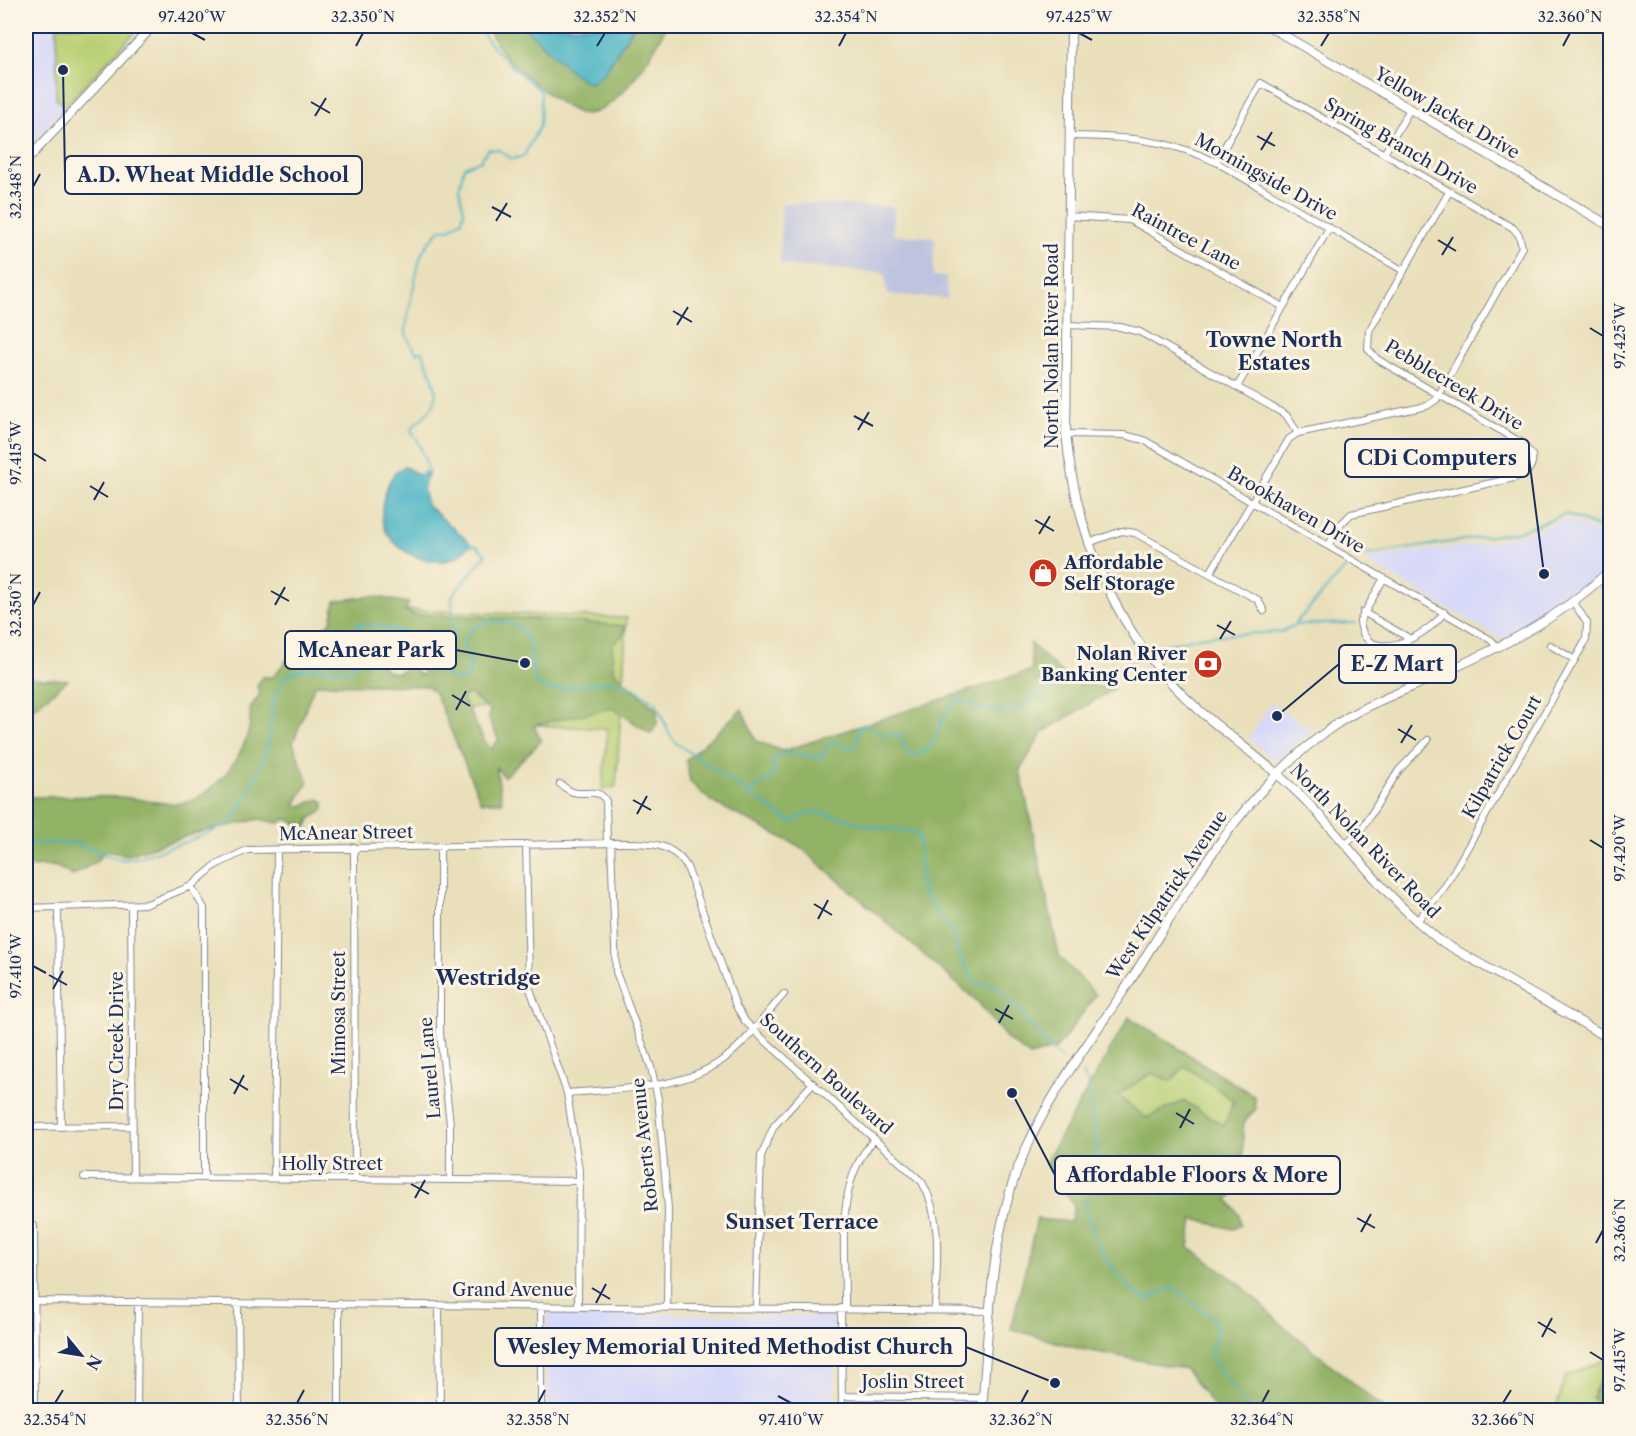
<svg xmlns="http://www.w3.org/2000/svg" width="1636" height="1436" viewBox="0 0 1636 1436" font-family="'Libre Caslon Text',serif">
<rect width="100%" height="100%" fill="#fcf5e5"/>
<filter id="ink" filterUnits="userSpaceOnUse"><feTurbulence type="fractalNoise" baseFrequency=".0167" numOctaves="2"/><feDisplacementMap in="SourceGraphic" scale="12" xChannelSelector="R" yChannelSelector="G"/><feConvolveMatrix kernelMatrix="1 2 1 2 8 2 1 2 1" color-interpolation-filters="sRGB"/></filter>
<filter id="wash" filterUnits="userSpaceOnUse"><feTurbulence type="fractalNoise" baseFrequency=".008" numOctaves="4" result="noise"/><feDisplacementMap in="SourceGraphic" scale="24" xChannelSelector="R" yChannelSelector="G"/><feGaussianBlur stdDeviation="1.35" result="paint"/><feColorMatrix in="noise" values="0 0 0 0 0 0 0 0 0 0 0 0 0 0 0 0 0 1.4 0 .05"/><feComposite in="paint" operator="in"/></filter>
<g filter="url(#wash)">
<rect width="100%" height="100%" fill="#e9dfba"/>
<path fill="#d6d8f9" d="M26,26H141L26,149Z
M1567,519L1610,537V565L1553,612L1506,639L1496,636L1365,561L1367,558L1481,544L1522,534Z
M1271,703L1313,731L1277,759L1270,757L1249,739Z
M550,1311L834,1317V1410H547V1314Z"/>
<path fill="#bec3de" d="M782,203L894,207L893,235L935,237L933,276L946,277L947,299L887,294L885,273L780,265Z"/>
<path fill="#b8cf73" stroke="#6a7f68" stroke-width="1.5" d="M57,26H141L65,106L56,99Z
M407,610L627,618L616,787L602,790L608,729L521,724L516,708H443Z
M1185,1065L1234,1101L1224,1126L1184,1101L1146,1118L1116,1095L1152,1072Z
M1610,1358L1592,1398L1609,1410H1556L1565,1377Z"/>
<path fill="#92b265" stroke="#567062" stroke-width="1.5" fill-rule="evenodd" d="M487,26H523L572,72L604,73L634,26H666C656,51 616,115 584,114C566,113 511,65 500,50C495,43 491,33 487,26Z
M372,596L409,603L405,611L415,615L536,619L625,626L623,635L612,644L613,671L657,710V723L651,734L612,708L534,725L541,741L504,777L496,767L502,802H481L435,693L427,686L315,684L293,743L308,782L295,805L301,806L319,799L324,802C326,814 318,813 310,819L306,828L287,819L278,823L259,819L197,833L128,855L104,851L97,861L72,876C52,861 48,867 26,867V797C56,797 87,796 118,797C140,798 161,806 182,803C217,797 255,744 250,709L260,694L257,686L262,677H273L303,640L317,634L331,622L335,601ZM415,652L423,660V673L420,676L413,667L396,673L384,670L385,661L411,657ZM466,694L472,695L490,711L488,717L499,741L494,744L493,749C482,746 473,711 462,700Z
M1030,643L1073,683L1114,689L1043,732L1020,770L1059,956L1096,995L1057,1048L1030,1056L1007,1039L978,1002L799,846L712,802L690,782L686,760L742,709L756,741L783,751L1032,670Z
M26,678L68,680L26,714Z
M1129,1017L1254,1096L1256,1109C1252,1113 1246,1118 1244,1123C1240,1146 1250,1184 1228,1199L1239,1215L1241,1225L1233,1229L1193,1219L1189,1247L1238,1282L1279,1322L1386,1410H1217L1185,1369L1081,1349L1011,1329L1037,1219L1071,1222L1074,1205L1045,1163ZM1185,1066L1234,1101L1224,1126L1184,1101L1146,1118L1117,1095L1152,1073L1171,1081Z
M1610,1357V1410H1609L1592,1398Z"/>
<path fill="#49b4c5" stroke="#327292" stroke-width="1.5" d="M523,26H634L604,73L590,84L572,72Z
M405,467L421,476L429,472L423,488L427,505L470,543C453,576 400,559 386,531C380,519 382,503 386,491C389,480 395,470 405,467Z"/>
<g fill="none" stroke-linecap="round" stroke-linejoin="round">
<path stroke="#49b4c5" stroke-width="2" d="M420,476L428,468L418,441L411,430C417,420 424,418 430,410C444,392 428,369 422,351L417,353C413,347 407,340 406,333C405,325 419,258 423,251C427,243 435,236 441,229H450L462,220L464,211L459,189L464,167L481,160L488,149L499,150L512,159L524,156L540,125L541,92C519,72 491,52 479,26
M1360,556L1516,532L1566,514L1610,532
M1294,625L1356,623
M408,635L454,637L452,596L486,555L476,545L468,546
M1153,648L1204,636L1281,632L1293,626L1348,565
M748,794L774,775V760C791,744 802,759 822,757L828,745L838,741L850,749L857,745L859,728L866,725L873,728L877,734L899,735L910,755C945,755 931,715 960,699L980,708L1006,711L1021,709L1028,699L1098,670L1124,667L1139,657
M26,844C40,844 57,842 71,843C91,845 108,861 128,859C144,857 223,831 231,821C245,804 265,759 269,738C273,718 270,692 286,677C301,664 330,670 349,670L356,662V654L346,647V641L357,635L358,624C379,625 410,630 423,647C434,661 440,678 460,680L466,677L471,665L463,644C468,619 512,613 525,635C534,650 529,670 538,685L552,690L611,681L629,685L656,703L669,733L676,743L783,817L793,822L807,813L819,812L878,828L908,830L919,836L921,887L936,912L951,929L961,960L977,984C981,984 987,983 991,984C1011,991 1041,1045 1062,1059
M1082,1073L1088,1084C1091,1109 1097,1137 1098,1162C1098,1176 1087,1188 1086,1203C1085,1230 1122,1295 1150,1300L1163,1290L1175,1288L1212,1318L1218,1330L1210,1354L1212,1359L1249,1410"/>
</g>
</g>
<g filter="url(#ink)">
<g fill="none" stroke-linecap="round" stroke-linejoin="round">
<g stroke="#82878c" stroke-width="8">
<path id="minor" d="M1070,136C1125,137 1165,138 1216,162L1404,271
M1384,154L1410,109
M1068,216L1130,220L1283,307
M1067,325L1120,327L1140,332L1286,415L1298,433
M1237,387L1329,228
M1066,434L1124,435L1144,440L1491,640L1498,648
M1088,543L1122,531L1135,533L1258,600L1264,611
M1328,546L1341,524L1351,514L1514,478C1525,474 1534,469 1532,455L1522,443L1377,359L1368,349L1369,331L1449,192
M1210,573L1289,439L1298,433L1427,406L1436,400L1522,247L1519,235L1513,228L1261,83L1216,162
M1384,578L1360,621C1364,669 1430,636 1444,612
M1363,612L1409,638
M1550,645L1575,660
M560,784C564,787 569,791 573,792C586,796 598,787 606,801L607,843
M611,843L616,972L651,1067L658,1099L668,1208L667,1307
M526,844L529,986L567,1093L579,1170L578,1306
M1345,844L1361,830L1399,770L1428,740
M440,846V1033L450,1124V1179
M354,847L355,1179
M191,886L204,908V1178
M131,905L133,1177
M26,908L147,904L191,886L216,865L247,850L616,843C645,843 670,840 687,867L736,1006L745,1021L760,1036L922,1182C944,1220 936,1268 935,1310
M58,908L61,1127
M1417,921L1446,885L1586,640L1587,623L1574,603
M567,1093C618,1088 681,1091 724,1059C747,1042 765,1015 784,994
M26,1127L133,1126
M84,1177L580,1181
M274,1178L277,850
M34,1226L35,1410
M34,1301L991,1311
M238,1303L239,1410
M339,1303V1410
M439,1305L440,1410
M541,1306V1410
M756,1307L761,1156L774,1126L813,1083
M841,1308L842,1410
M845,1308C846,1252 833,1182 875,1139
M26,1336H35
M842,1396L983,1398
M137,1410L138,1301"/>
</g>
<g stroke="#82878c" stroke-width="10">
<path id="tertiary" d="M1268,26L1610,226
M26,161L153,26"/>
</g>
<g stroke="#82878c" stroke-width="10">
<path id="secondary" d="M1071,26L1066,434C1077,540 1118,639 1199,710C1232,739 1269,764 1300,795C1341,835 1374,883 1417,921L1439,940L1610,1039
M982,1410C989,1330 989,1245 1018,1168C1043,1102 1088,1044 1127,986C1187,893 1241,790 1334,726C1362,706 1394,695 1425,681C1494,650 1554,624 1610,570"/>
</g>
<use href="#minor" stroke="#fff" stroke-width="6"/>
<use href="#tertiary" stroke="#fff" stroke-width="8"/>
<use href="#secondary" stroke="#fff" stroke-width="8"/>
</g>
</g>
<path fill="none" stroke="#1b2f5e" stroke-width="2" d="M192,33L205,40M1079,33L1092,40M356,46L363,33M597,46L605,33M839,46L846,33M1321,46L1329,33M1563,46L1570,33M311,102L330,113M315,116L326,98M1257,136L1275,146M1261,150L1272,132M33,187L40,174M492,207L511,217M496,221L507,203M1438,240L1456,251M1442,255L1453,237M673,311L692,322M677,325L688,307M1590,328L1603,336M854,416L873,426M858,430L869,412M33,453L46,461M90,486L108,497M94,500L104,482M1035,520L1054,531M1039,534L1050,516M271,591L289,601M33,605L40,592M275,605L285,587M1217,625L1235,635M1220,639L1231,621M452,695L470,706M456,710L466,691M1398,729L1416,740M1401,743L1412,725M633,800L651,810M637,814L647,796M1590,840L1603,848M814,904L832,915M818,919L828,900M33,966L46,973M49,975L67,985M53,989L63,971M995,1009L1013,1019M999,1023L1009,1005M230,1079L248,1090M234,1094L244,1075M1176,1113L1194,1124M1180,1128L1190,1109M411,1184L429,1194M415,1198L425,1180M1357,1218L1375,1228M1361,1232L1371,1214M1596,1243L1603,1230M592,1288L610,1299M596,1303L606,1284M1538,1322L1556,1333M1542,1337L1552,1318M1590,1352L1603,1360M778,1396L791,1403M55,1403L63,1390M297,1403L304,1390M538,1403L545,1390M1021,1403L1028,1390M1262,1403L1269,1390M1503,1403L1511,1390"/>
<defs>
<g id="shop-disc" transform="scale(1.5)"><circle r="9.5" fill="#c8321e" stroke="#fcf5e5"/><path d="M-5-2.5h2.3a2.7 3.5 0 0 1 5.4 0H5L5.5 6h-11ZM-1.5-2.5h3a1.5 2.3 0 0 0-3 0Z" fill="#fff"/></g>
<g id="bank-disc" transform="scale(1.5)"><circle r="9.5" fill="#c8321e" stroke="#fcf5e5"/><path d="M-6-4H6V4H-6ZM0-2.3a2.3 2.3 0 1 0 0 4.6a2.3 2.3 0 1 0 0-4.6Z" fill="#fff"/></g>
</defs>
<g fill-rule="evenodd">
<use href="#shop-disc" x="1043" y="573"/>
<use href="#bank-disc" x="1208" y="664"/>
</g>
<g text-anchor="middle" stroke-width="6" stroke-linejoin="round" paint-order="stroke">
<g font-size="18" fill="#1b2f5e" stroke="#fcf5e5">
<text transform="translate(1447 113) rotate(30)" y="6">Yellow Jacket Drive</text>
<text transform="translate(1401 146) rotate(30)" y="6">Spring Branch Drive</text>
<text transform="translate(1266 177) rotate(29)" y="6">Morningside Drive</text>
<text transform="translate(1186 237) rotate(28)" y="6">Raintree Lane</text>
<text transform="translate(1052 346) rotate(-90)" y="6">North Nolan River Road</text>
<text transform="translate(1454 385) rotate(31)" y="6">Pebblecreek Drive</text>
<text transform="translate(1296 510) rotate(30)" y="6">Brookhaven Drive</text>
<text transform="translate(1502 757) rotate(-60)" y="6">Kilpatrick Court</text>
<text transform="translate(346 833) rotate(-1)" y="6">McAnear Street</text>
<text transform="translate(1365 841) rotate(46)" y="6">North Nolan River Road</text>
<text transform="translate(1167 895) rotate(-56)" y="6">West Kilpatrick Avenue</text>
<text transform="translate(339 1013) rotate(-90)" y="6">Mimosa Street</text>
<text transform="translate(117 1041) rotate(-90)" y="6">Dry Creek Drive</text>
<text transform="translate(430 1068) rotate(-95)" y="6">Laurel Lane</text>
<text transform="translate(826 1074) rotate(42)" y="6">Southern Boulevard</text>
<text transform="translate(645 1145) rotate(-96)" y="6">Roberts Avenue</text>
<text x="332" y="1170">Holly Street</text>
<text x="513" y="1296">Grand Avenue</text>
<text x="913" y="1388">Joslin Street</text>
</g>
<g font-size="18" font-weight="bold" fill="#1b2f5e" stroke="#fcf5e5" text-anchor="start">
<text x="1064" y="569">Affordable<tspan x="1064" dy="21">Self Storage</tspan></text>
<text x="1187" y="660" text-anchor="end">Nolan River<tspan x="1187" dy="21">Banking Center</tspan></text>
</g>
<g font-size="20" font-weight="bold" fill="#1b2f5e" stroke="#fcf5e5">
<text x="1274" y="347">Towne North<tspan x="1274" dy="23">Estates</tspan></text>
<text x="488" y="985">Westridge</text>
<text x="802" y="1229">Sunset Terrace</text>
</g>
</g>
<path fill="none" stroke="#1b2f5e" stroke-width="2" d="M63 70L65 175M1544 574L1529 458M525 663L456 650M1277 716L1339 664M1012 1093L1055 1175M1055 1383L966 1347"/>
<g fill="#1b2f5e" stroke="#fcf5e5" stroke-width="2">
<circle cx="63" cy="70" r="6"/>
<circle cx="1544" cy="574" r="6"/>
<circle cx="525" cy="663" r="6"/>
<circle cx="1277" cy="716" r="6"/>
<circle cx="1012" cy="1093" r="6"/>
<circle cx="1055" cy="1383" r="6"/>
</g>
<g fill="#fcf5e5" stroke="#1b2f5e" stroke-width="2">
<rect x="65" y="156" width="297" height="38" rx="6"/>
<rect x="1345" y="439" width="184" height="38" rx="6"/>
<rect x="285" y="631" width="171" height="38" rx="6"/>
<rect x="1339" y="645" width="117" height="38" rx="6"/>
<rect x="1055" y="1156" width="285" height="38" rx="6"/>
<rect x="495" y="1328" width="471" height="38" rx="6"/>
</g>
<g font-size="20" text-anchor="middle" font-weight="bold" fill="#1b2f5e">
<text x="213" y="182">A.D. Wheat Middle School</text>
<text x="1437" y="465">CDi Computers</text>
<text x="371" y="657">McAnear Park</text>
<text x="1397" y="671">E-Z Mart</text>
<text x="1197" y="1182">Affordable Floors &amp; More</text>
<text x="730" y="1354">Wesley Memorial United Methodist Church</text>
</g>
<rect width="1636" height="1436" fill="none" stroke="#fcf5e5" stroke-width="66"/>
<g transform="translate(81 1355) rotate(120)" stroke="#fcf5e5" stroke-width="4.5" paint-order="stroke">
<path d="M0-4.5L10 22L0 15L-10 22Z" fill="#1b2f5e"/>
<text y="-9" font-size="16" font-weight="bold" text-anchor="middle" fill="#1b2f5e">N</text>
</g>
<rect x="33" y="33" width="1570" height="1370" fill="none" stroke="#1b2f5e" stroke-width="2"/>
<g font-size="15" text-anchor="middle" fill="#1b2f5e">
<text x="192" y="22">97.420°W</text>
<text x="363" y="22">32.350°N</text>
<text x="605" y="22">32.352°N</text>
<text x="846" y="22">32.354°N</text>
<text x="1079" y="22">97.425°W</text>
<text x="1329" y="22">32.358°N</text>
<text x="1570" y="22">32.360°N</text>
<text transform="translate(16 187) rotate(-90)" y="5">32.348°N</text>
<text transform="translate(1620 336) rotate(-90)" y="5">97.425°W</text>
<text transform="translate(16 453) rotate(-90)" y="5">97.415°W</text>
<text transform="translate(16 605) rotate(-90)" y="5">32.350°N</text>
<text transform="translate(1620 848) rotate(-90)" y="5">97.420°W</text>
<text transform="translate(16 966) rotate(-90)" y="5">97.410°W</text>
<text transform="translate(1620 1230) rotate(-90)" y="5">32.366°N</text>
<text transform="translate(1620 1360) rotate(-90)" y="5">97.415°W</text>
<text x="55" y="1425">32.354°N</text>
<text x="297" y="1425">32.356°N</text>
<text x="538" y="1425">32.358°N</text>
<text x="791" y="1425">97.410°W</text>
<text x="1021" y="1425">32.362°N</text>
<text x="1262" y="1425">32.364°N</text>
<text x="1503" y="1425">32.366°N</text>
</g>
</svg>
